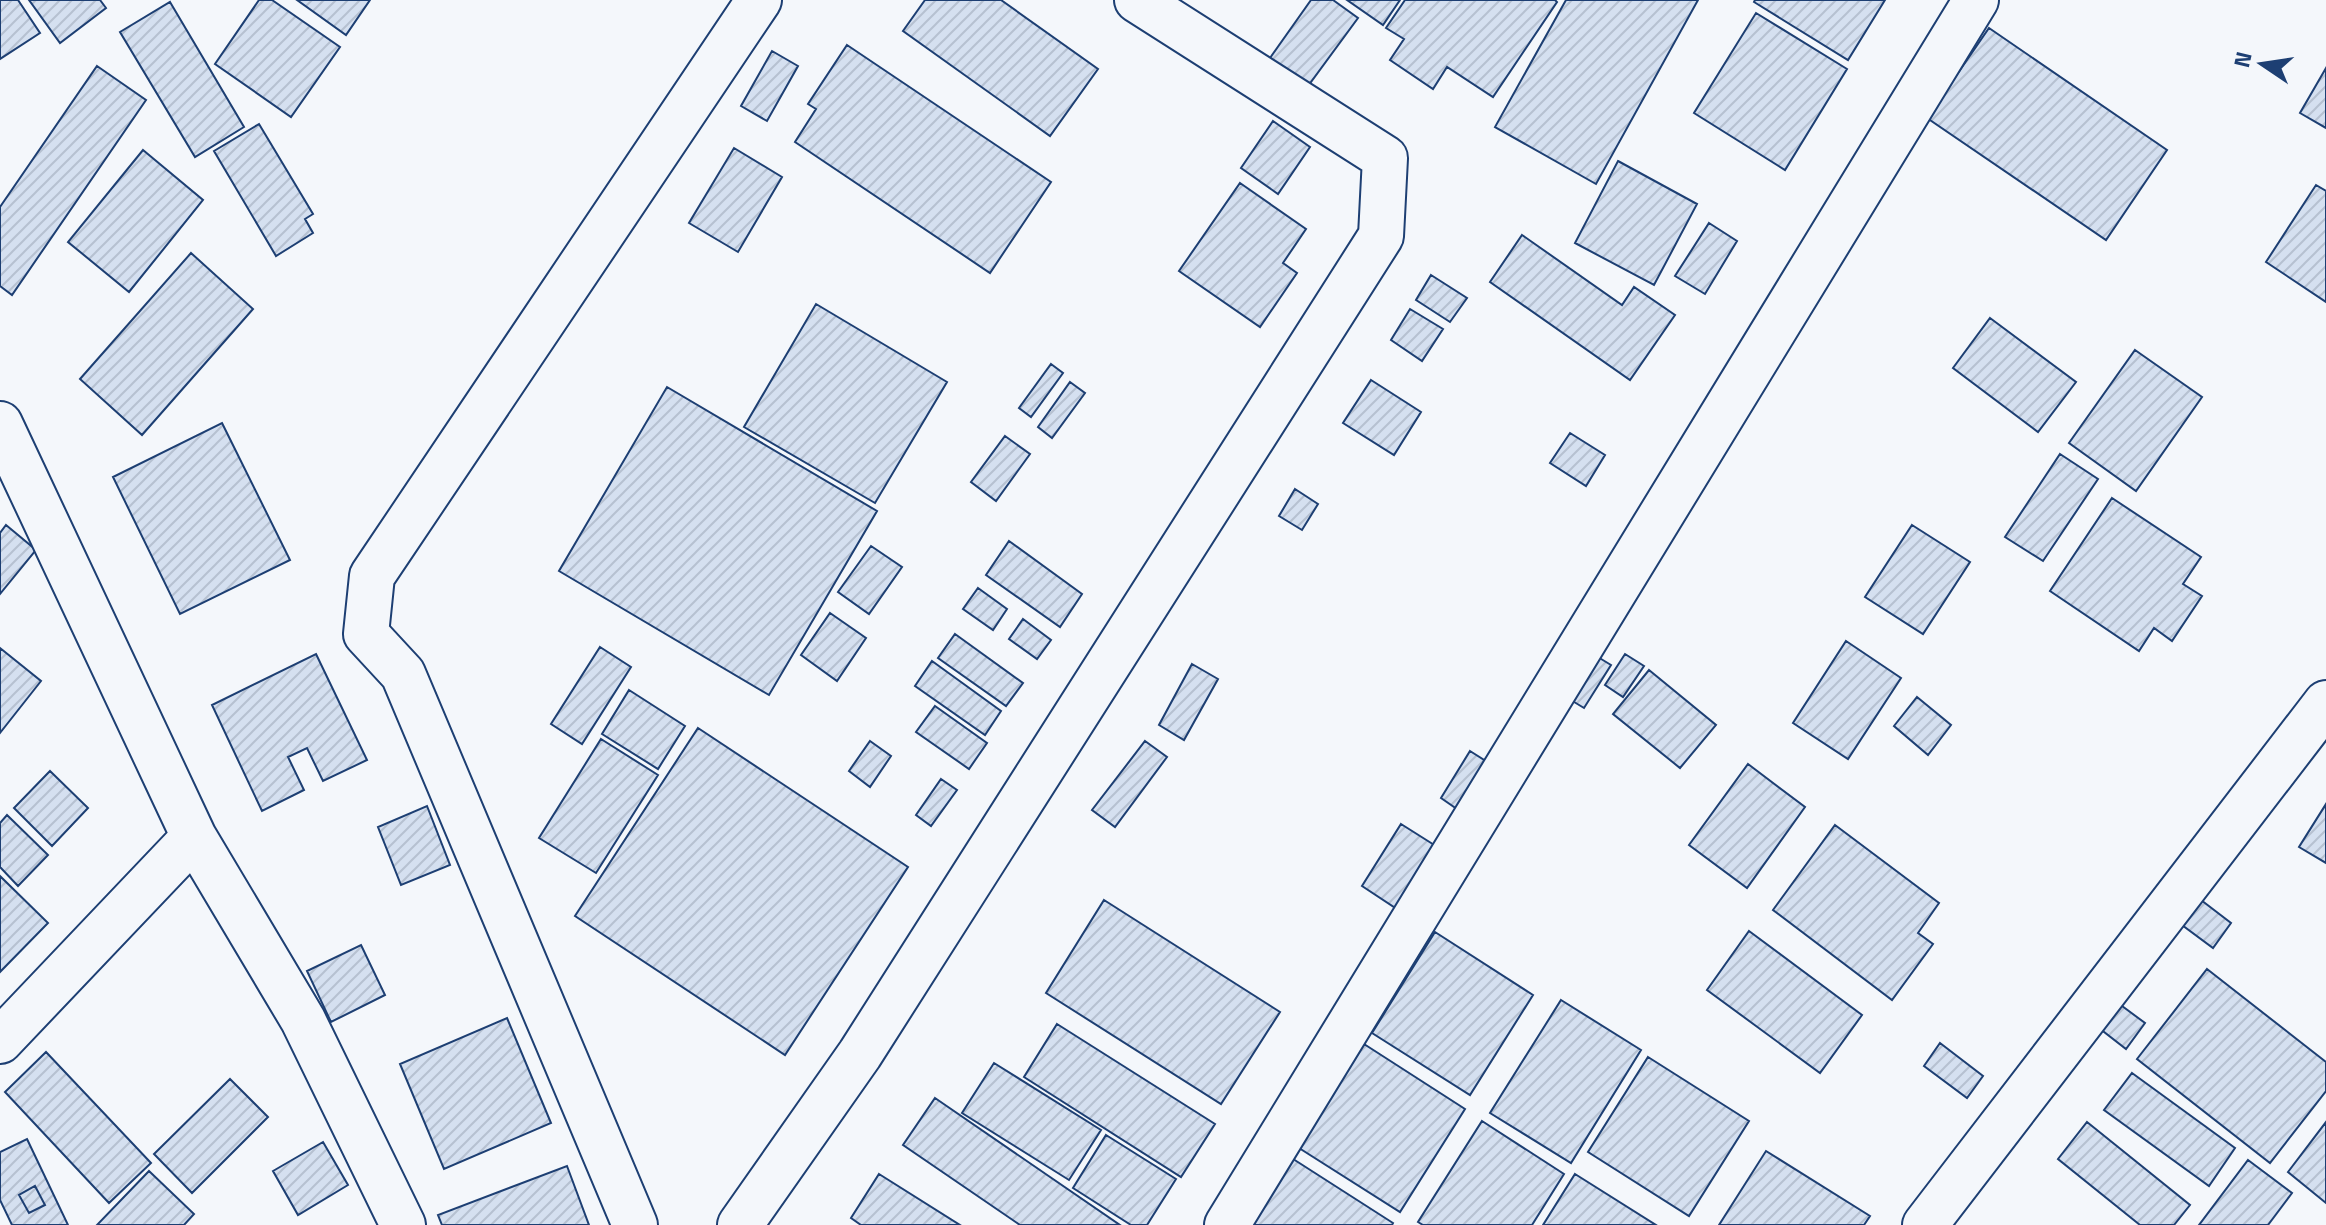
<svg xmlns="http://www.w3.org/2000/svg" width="2326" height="1225" viewBox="0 0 2326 1225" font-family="'Titillium Web',sans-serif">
<defs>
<pattern id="building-hatch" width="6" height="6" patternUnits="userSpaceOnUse" patternTransform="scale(2)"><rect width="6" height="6" fill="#d5e0f0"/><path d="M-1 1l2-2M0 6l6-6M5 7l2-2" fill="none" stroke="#b6c1d1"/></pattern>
</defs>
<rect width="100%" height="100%" fill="#f4f7fb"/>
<path fill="url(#building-hatch)" stroke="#1d3f73" stroke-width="2" fill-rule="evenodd" d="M0,0H18L40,33L0,59Z
M29,0H100L106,8L60,43Z
M259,0H272L340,47L291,117L215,64Z
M297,0H370L346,35Z
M925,0H1001L1098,69L1050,136L903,31Z
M1311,0H1333L1358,18L1308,86L1270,58Z
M1347,0H1400L1383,25Z
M1405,0H1555L1557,2L1493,97L1447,67L1433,89L1390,60L1404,39L1386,28Z
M1566,0H1698L1596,184L1495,127Z
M1755,0H1885L1848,60L1754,2Z
M170,2L244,127L195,157L120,32Z
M1756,13L1847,69L1785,170L1694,113Z
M1989,28L2167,150L2106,240L1927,118Z
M847,45L1051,182L990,273L795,142L816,109L808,104Z
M772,51L798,66L767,121L741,106Z
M97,66L146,100L12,295L0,286V207Z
M2326,68V128L2300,113Z
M1273,121L1310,147L1278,194L1241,168Z
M259,124L313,214L305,219L313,233L276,256L214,151Z
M734,148L782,177L738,252L689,223Z
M143,150L203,200L129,292L68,242Z
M1618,161L1697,204L1654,285L1575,243Z
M1240,183L1306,229L1283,263L1297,273L1260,327L1179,271Z
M2316,185L2326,191V302L2266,262Z
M1709,223L1737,241L1705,294L1675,276Z
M1522,235L1622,305L1634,287L1675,315L1630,380L1490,282Z
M191,253L253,309L142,435L80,379Z
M1431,275L1467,298L1450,322L1416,300Z
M816,304L947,382L875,503L744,427Z
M1410,309L1443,329L1422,361L1391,340Z
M1990,318L2076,382L2038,432L1953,368Z
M2135,350L2202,397L2136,491L2069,443Z
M1051,364L1063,373L1031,417L1019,408Z
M1371,380L1421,412L1394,455L1343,423Z
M1070,382L1085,393L1052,438L1038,427Z
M667,387L877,511L769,695L559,571Z
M222,423L290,560L180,614L113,477Z
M1570,433L1605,455L1586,486L1550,463Z
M1005,436L1030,454L996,501L971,482Z
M2060,454L2098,479L2043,561L2005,537Z
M1295,489L1318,504L1302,530L1279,516Z
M2112,498L2201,557L2183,584L2202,596L2172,641L2154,628L2139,651L2050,591Z
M6,525L36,550L0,594V533Z
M1912,525L1970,562L1923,634L1865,597Z
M1009,541L1082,594L1060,627L986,575Z
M871,546L902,567L869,614L838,592Z
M978,588L1007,609L993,630L963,609Z
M830,613L866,638L837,681L801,655Z
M1023,619L1051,640L1037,659L1009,639Z
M955,634L1023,683L1006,706L938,658Z
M1846,641L1901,678L1848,759L1793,723Z
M600,647L631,667L582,744L551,724Z
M0,648L41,681L0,733Z
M1588,651L1611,665L1584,708L1561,694Z
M316,654L367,760L323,781L307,748L288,757L304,790L262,811L212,705Z
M1625,654L1644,666L1623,697L1605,685Z
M932,661L1001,711L985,735L915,686Z
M1192,664L1218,679L1184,740L1159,725Z
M1649,670L1716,725L1680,768L1613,714Z
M629,690L685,726L658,769L602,734Z
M1917,697L1951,725L1928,755L1894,726Z
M935,706L987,743L969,769L916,732Z
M698,728L908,867L785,1055L575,916Z
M601,739L658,775L596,873L539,838Z
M870,741L891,756L870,787L849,771Z
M1145,741L1167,757L1115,827L1092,810Z
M1470,751L1500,770L1470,818L1441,798Z
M1748,764L1805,807L1747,888L1689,845Z
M50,771L88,808L52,846L14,808Z
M941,779L957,790L931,826L916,815Z
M2326,804V863L2299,847Z
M427,806L450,865L401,885L378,827Z
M7,815L48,855L18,886L0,867V823Z
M1401,824L1439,848L1400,911L1362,886Z
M1835,825L1939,903L1918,933L1933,944L1892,1000L1773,910Z
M0,876L48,923L0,972Z
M1104,900L1280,1012L1221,1104L1046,993Z
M2201,900L2231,923L2213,948L2182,925Z
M1749,931L1862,1015L1820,1073L1707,990Z
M1435,932L1533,995L1470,1095L1372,1033Z
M361,945L385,995L331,1022L307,971Z
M2207,969L2326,1062V1091L2270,1163L2137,1059Z
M1561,1000L1641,1050L1571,1163L1490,1113Z
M2118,1003L2145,1023L2126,1049L2099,1028Z
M507,1018L551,1123L444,1169L400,1064Z
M1057,1024L1215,1124L1181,1177L1024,1077Z
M1940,1043L1983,1076L1967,1098L1924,1066Z
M1364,1044L1465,1109L1400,1212L1299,1148Z
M46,1052L151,1163L109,1203L5,1092Z
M1648,1057L1749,1121L1689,1216L1588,1152Z
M994,1063L1101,1130L1069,1180L962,1113Z
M2132,1073L2235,1148L2209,1186L2104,1110Z
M230,1079L268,1117L192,1193L154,1154Z
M935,1098L1120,1225H1020L903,1145Z
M1482,1121L1564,1174L1532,1225H1423L1418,1222Z
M2087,1122L2190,1205L2174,1225H2140L2058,1159Z
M2326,1122V1203L2288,1172Z
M1106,1135L1176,1179L1147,1225H1131L1073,1188Z
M27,1139L68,1225H12L0,1200V1152ZM35,1186L45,1205L29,1213L19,1195Z
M323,1142L348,1185L298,1215L273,1171Z
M1766,1151L1870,1216L1864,1225H1719Z
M1290,1157L1393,1223L1392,1225H1247Z
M2248,1160L2292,1193L2268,1225H2199Z
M567,1166L589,1225H442L438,1215Z
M149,1171L194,1214L184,1225H97Z
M879,1174L960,1225H861L851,1218Z
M1575,1174L1656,1225H1543Z
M35,1186L45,1205L29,1213L19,1195Z"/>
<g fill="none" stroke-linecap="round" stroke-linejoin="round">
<g stroke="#1d3f73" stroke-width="48">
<path id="street" d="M0,424L194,837L303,1020L403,1225
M0,1041L194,837
M635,1225L403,674L366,634L372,576L759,0
M740,1225L860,1054L1381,236L1385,158L1137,0
M1227,1225L1976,0
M1925,1225L2326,703"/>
</g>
<use href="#street" stroke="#f4f7fb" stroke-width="44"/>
</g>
<g transform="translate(2262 64) rotate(283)" stroke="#f4f7fb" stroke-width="6" paint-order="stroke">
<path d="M0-6L14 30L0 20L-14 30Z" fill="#1d3f73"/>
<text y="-12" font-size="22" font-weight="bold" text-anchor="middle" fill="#1d3f73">N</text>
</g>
</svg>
